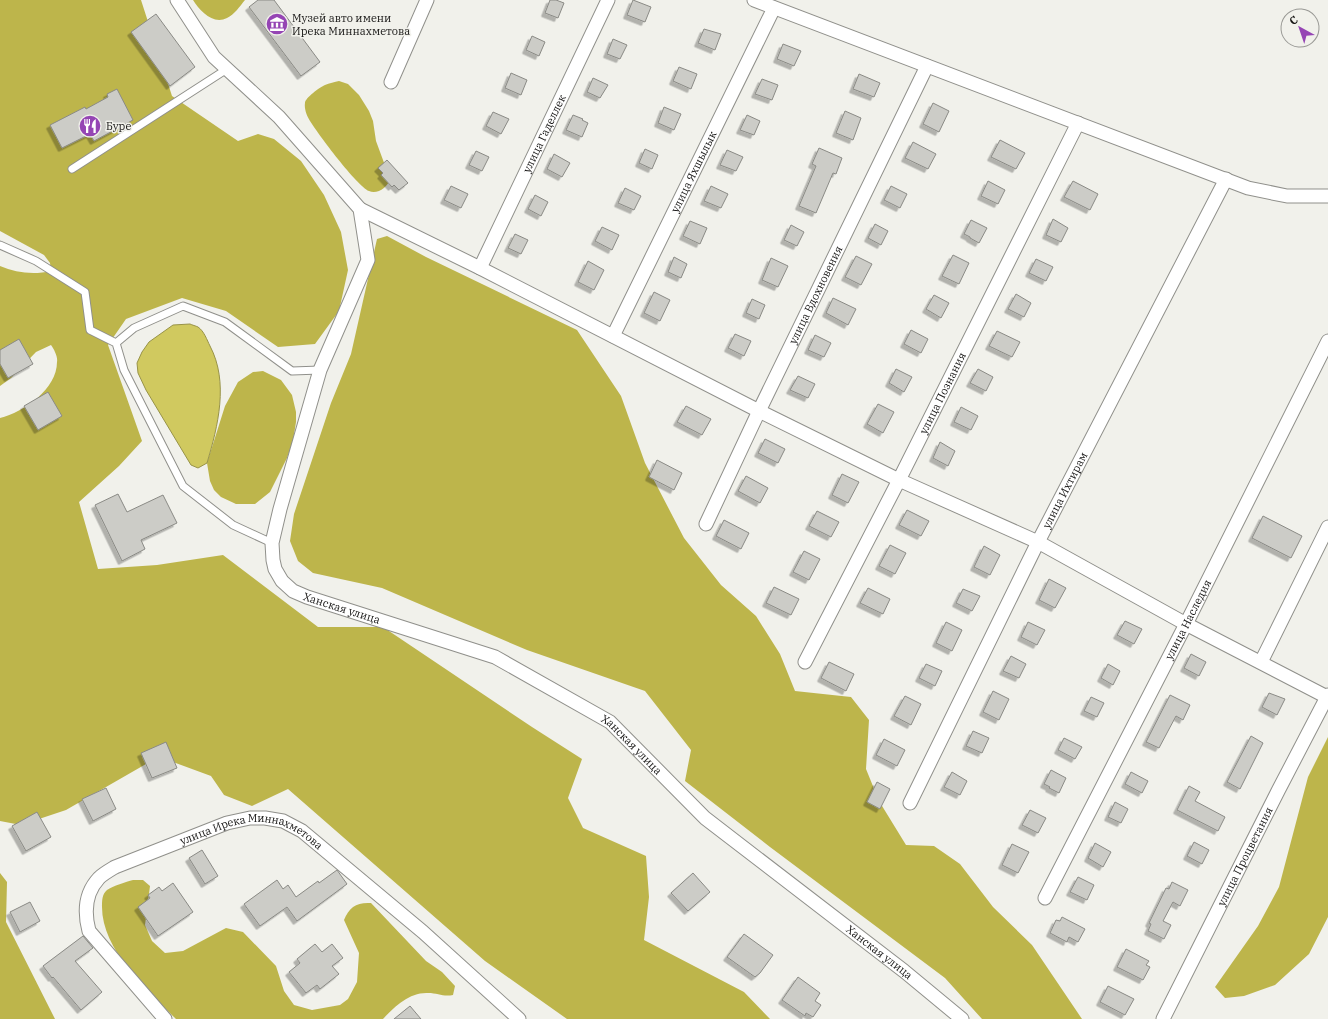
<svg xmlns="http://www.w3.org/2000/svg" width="1328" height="1019" viewBox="0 0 1328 1019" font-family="'IBM Plex Serif',serif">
<defs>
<filter id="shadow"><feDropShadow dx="-3.5" dy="3.5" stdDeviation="0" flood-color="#0004"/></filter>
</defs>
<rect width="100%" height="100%" fill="#f1f1eb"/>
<path fill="#bdb54b" d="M0,0H141L172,96L238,141L258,134L274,139L301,161L324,195L341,232L348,270L339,311L315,344L278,347L226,311L182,298L126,319L108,345L142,441L119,466L79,502L98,569L157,565L223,555L318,627H383L532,727L582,759L568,798L583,828L646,856L649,897L644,940L744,992L770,1019H567L485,961L288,789L252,806L224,795L211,776L173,762L146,764L66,810L21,825L0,821V418C24,412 57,389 57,362C58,357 54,349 51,345L36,352L11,378L0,386V266C16,273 34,275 51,271L50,263L44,255L0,231Z
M193,0H245C240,6 234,15 227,18C213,25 200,11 193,0Z
M339,81L348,84L359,95L369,111L373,121L376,141L390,179C388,187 377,195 369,191C357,186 318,134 310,121C307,116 304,109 305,103C305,98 320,87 325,85C329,83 335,82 339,81Z
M387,236L426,257L577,330L621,396L645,463L684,538L721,585L756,616L780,654L795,691L851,697L869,720L866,769L879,801L906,845L934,846L960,864L993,907L1032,945L1082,1019H982L945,978L770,847L685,781L691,750L645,691L527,650L382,588L313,573L298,561L290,541L294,514L331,403L351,354L377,239Z
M263,371L281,380L292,395L296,412V422L293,441L287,458L270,492L255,504H236L221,497L214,490L210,481L207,463L225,406L238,382L253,372Z
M1328,737V917L1309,954L1275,985L1244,996L1225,998L1215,987L1258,926L1279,887L1308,777Z
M0,873L7,882L6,922L55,1019H0Z
M133,880H143L150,886L145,925L152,941L165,953L183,951L226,928L243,932L276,966L284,991L294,1005L312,1010L340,1005L348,999L357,982L359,953L344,920C349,907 357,902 371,903L426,961L442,972L455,986L453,995C443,997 438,993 428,993C410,992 395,1006 383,1019H176C147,990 102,950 102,907C102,901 102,894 107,890C113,886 126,882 133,880Z"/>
<path fill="#d0c95f" stroke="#989348" d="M190,324C192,325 196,326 198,327C204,331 207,340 210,346C229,382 218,426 207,463L198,468L191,465L146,390L138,373L137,363L142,352L149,342L173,325Z"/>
<path fill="#ccccc7" stroke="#8a8a85" filter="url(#shadow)" d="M258,0H274L320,62L301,76L249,7Z
M550,0H556L564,3L558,18L545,13Z
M633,0L651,7L645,22L627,15Z
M156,14L195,67L170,86L131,32Z
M704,29L721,34L715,50L698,43Z
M532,36L545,42L539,56L526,50Z
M613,39L627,45L620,59L607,54Z
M783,44L801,51L794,66L777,59Z
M679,67L697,74L691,89L673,81Z
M511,73L527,80L521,95L505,88Z
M859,74L880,83L874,97L853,89Z
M593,78L608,85L600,98L587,92Z
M762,79L778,85L772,100L755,94Z
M117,89L133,120L94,141L90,134L62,148L50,125L85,107L86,109L108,97L107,94Z
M933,103L949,111L939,132L923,124Z
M664,107L681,114L674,130L658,123Z
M845,111L861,118L853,140L836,133Z
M493,112L509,119L501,134L486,126Z
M573,115L583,119L582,120L588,123L582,137L566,130Z
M747,115L760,121L754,135L740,130Z
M1000,140L1025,153L1016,169L991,157Z
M913,142L936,154L928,169L905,158Z
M819,148L842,158L836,174L833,173L816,213L799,206L816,166L812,164Z
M645,149L658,155L652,169L639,163Z
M727,150L743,157L736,171L720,165Z
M476,151L489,157L482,171L469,165Z
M554,154L570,163L562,177L547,169Z
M387,160L408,183L399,190L394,185L392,187L381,175L383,173L378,168Z
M988,181L1005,190L998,204L981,196Z
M1073,181L1098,194L1090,210L1064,197Z
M451,186L468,194L461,208L444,200Z
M711,186L728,194L721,208L704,201Z
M891,186L907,194L900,208L884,200Z
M625,188L641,196L634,210L618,203Z
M535,195L548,202L541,216L528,209Z
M1053,219L1068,228L1061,242L1046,235Z
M971,220L987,228L979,243L970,238V237L964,234Z
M690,221L707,228L700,244L683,236Z
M875,224L888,231L881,245L868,238Z
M791,225L804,232L797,246L784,240Z
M602,227L619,235L612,250L595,241Z
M515,234L528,240L521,254L508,248Z
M953,255L969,263L959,284L942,276Z
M856,256L872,264L861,285L845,277Z
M674,257L687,264L681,278L668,272Z
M771,258L788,266L778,287L762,280Z
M1036,259L1053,267L1046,281L1029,273Z
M588,261L604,270L594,290L578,282Z
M654,292L670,300L660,321L644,313Z
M1016,294L1031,303L1024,317L1008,309Z
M934,295L949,303L941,318L926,309Z
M833,298L856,309L848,325L826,313Z
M752,299L765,305L759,319L746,313Z
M911,330L928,339L921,353L904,344Z
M997,331L1020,342L1012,357L989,346Z
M735,334L751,341L744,356L728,348Z
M815,335L831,343L824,357L808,350Z
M19,339L33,364L8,378L0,364V350Z
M896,369L912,377L904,392L889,383Z
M978,369L993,377L986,391L970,383Z
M798,376L815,384L808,398L790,390Z
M48,392L62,416L38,430L24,406Z
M878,404L894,412L883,433L867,424Z
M686,406L711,419L702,435L677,422Z
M961,407L978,416L971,430L954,422Z
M765,439L785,449L778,463L758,453Z
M940,442L955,451L948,466L933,458Z
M657,460L682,473L674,490L649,477Z
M842,474L859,482L848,503L832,495Z
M746,476L768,488L760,503L738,491Z
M118,494L127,512L163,495L177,523L141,540L145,549L122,561L95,505Z
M907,510L929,521L921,536L899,525Z
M817,511L839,522L831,537L809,526Z
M1263,516L1302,536L1291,558L1252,538Z
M724,520L749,533L741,549L716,536Z
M890,545L906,553L895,574L879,566Z
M984,546L1000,555L990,575L974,567Z
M804,551L820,559L809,580L793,572Z
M1049,579L1066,588L1055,608L1039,600Z
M774,587L799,599L791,615L766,603Z
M868,588L890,599L883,614L860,603Z
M963,589L980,596L972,611L956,603Z
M1125,621L1142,629L1134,644L1117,635Z
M946,622L962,630L952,651L936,643Z
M1028,622L1045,630L1037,645L1021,637Z
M1191,654L1206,662L1199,676L1184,668Z
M1011,656L1026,664L1019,678L1003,671Z
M829,662L854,674L846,691L821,678Z
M926,664L942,671L935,686L919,678Z
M1108,664L1120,671L1113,685L1101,678Z
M993,691L1009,699L999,720L983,712Z
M1269,693L1285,699L1277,715L1262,707Z
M1170,695L1190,705L1183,720L1176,716L1159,748L1146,742Z
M905,696L921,704L911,725L894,716Z
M1091,697L1104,703L1097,717L1084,711Z
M973,731L989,738L982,753L966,746Z
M1251,736L1263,743L1240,789L1227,782Z
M1064,738L1082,747L1075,759L1058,750Z
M884,739L905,750L897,766L876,755Z
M166,742L177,768L152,778L141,753Z
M1051,770L1066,778L1059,793L1049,788L1050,787L1044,784Z
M952,772L967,781L960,795L944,787Z
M1131,772L1148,781L1142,793L1125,784Z
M877,782L890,789L880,809L867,802Z
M1189,786L1200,792L1195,801L1225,817L1218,831L1177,810Z
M106,788L116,809L93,821L82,799Z
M1115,802L1128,809L1121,823L1108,817Z
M1030,810L1046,818L1038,833L1022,825Z
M37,812L51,837L26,851L12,826Z
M1194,842L1209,850L1202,864L1187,856Z
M1095,843L1111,852L1103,867L1088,858Z
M1012,844L1029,852L1018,873L1002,865Z
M202,850L218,876L205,884L189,858Z
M337,870L347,884L297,921L287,907L260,926L244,904L277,880L283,889L288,885L296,897L318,881L319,883Z
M693,873L710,892L688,911L671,893Z
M1078,877L1094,885L1087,900L1070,892Z
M1172,882L1188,890L1180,906L1173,902L1163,921L1171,925L1164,939L1148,931L1151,924L1149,923L1166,888L1169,889Z
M173,883L193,912L158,936L138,907L150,898L148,895L159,887L162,891Z
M30,902L40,921L20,932L10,912Z
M1062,917L1085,929L1078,942L1069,937L1067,942L1050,933L1056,920L1060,921Z
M744,934L773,955L760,973L755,977L727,957Z
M83,936L93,948L75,961L102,992L81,1010L53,977L52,978L43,966Z
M315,944L322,952L332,944L343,958L332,966L339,974L320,989L317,985L306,993L289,972L300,963L297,959Z
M1126,949L1149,961L1146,965L1150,967L1143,980L1117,967Z
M798,977L820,993L815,1001L821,1005L813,1017L806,1013L805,1016L782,1000Z
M1108,986L1134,999L1125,1015L1100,1002Z
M410,1006L421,1019H394Z"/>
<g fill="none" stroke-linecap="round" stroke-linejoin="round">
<g stroke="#90908b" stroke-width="9">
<path id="service" d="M72,169L227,69
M0,245L36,261L85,292L90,330L116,343
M272,543L233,525L183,486L124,370L116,343L134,328L183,306L225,322L292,371L320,370"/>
</g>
<g stroke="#90908b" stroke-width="15">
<g id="minor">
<path id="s1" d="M177,0L214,57L279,117L360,209L368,260L320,370L280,509L272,543L273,560L275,569L282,581L293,591L307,597L495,657L610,722L705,818L904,971L962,1019"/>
<path d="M754,0L1248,188L1287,196H1328"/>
<path d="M391,82L427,0"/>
<path d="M360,209L480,268L759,411L899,480L1038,542L1186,624L1327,697"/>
<path id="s2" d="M480,268L608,0"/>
<path id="s3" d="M613,336L774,8"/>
<path id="s4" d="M706,524L759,411L927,66"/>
<path id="s5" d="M805,662L899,480L1078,123"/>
<path d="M1261,662L1328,527"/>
<path id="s6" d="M910,803L1038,542L1226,179"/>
<path id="s7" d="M1045,898L1186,624L1328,341"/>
<path id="s8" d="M165,1019L89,931C84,912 85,893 99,878C103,874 110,870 115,867L227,823L250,818H265L283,821L302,831L423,932L519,1019"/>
<path id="s9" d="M1163,1019L1278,791L1328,695"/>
</g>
</g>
<use href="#service" stroke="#fff" stroke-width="7"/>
<use href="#minor" stroke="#fff" stroke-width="13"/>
</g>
<defs>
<g id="museum-disc" transform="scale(1.15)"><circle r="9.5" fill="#9545b4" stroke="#f1f1eb"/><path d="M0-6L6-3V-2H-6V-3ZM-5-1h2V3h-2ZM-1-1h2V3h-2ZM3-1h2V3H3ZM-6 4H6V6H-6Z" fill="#fff"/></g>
<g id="restaurant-disc" transform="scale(1.15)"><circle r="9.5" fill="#9545b4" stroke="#f1f1eb"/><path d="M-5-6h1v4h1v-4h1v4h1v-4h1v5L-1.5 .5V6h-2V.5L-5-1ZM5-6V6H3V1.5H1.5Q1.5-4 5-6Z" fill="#fff"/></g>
</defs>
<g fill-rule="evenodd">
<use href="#museum-disc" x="277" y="24"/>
<use href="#restaurant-disc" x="90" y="126"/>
</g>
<g text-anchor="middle" stroke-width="3" stroke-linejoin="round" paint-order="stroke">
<g font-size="11" fill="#161514" stroke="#f1f1eb" text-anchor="start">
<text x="292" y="22">Музей авто имени<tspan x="292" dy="13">Ирека Миннахметова</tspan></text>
<text x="106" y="130">Буре</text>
</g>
<g font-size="11" fill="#161514" stroke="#f1f1eb">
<text dy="4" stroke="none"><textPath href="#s2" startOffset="149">улица Гаделлек</textPath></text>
<text dy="4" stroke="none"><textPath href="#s3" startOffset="183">улица Яхшылык</textPath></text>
<text dy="4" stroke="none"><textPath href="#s4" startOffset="254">улица Вдохновения</textPath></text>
<text dy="4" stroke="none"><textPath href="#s5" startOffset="302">улица Познания</textPath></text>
<text dy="4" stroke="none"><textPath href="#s6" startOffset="349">улица Ихтирам</textPath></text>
<text dy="4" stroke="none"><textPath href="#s1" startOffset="737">Ханская улица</textPath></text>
<text dy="4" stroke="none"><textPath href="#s7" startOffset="313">улица Наследия</textPath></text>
<text dy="4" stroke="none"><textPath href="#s1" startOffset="1061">Ханская улица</textPath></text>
<text dy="4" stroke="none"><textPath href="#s8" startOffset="339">улица Ирека Миннахметова</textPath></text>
<text dy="4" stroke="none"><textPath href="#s9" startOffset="182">улица Процветания</textPath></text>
<text dy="4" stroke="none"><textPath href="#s1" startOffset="1385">Ханская улица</textPath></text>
</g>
</g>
<g transform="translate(1300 28) rotate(320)"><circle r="19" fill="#f1f1eb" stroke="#999995"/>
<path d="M0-3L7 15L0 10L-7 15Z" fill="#9545b4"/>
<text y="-6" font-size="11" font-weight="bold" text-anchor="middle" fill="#161514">С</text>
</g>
</svg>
